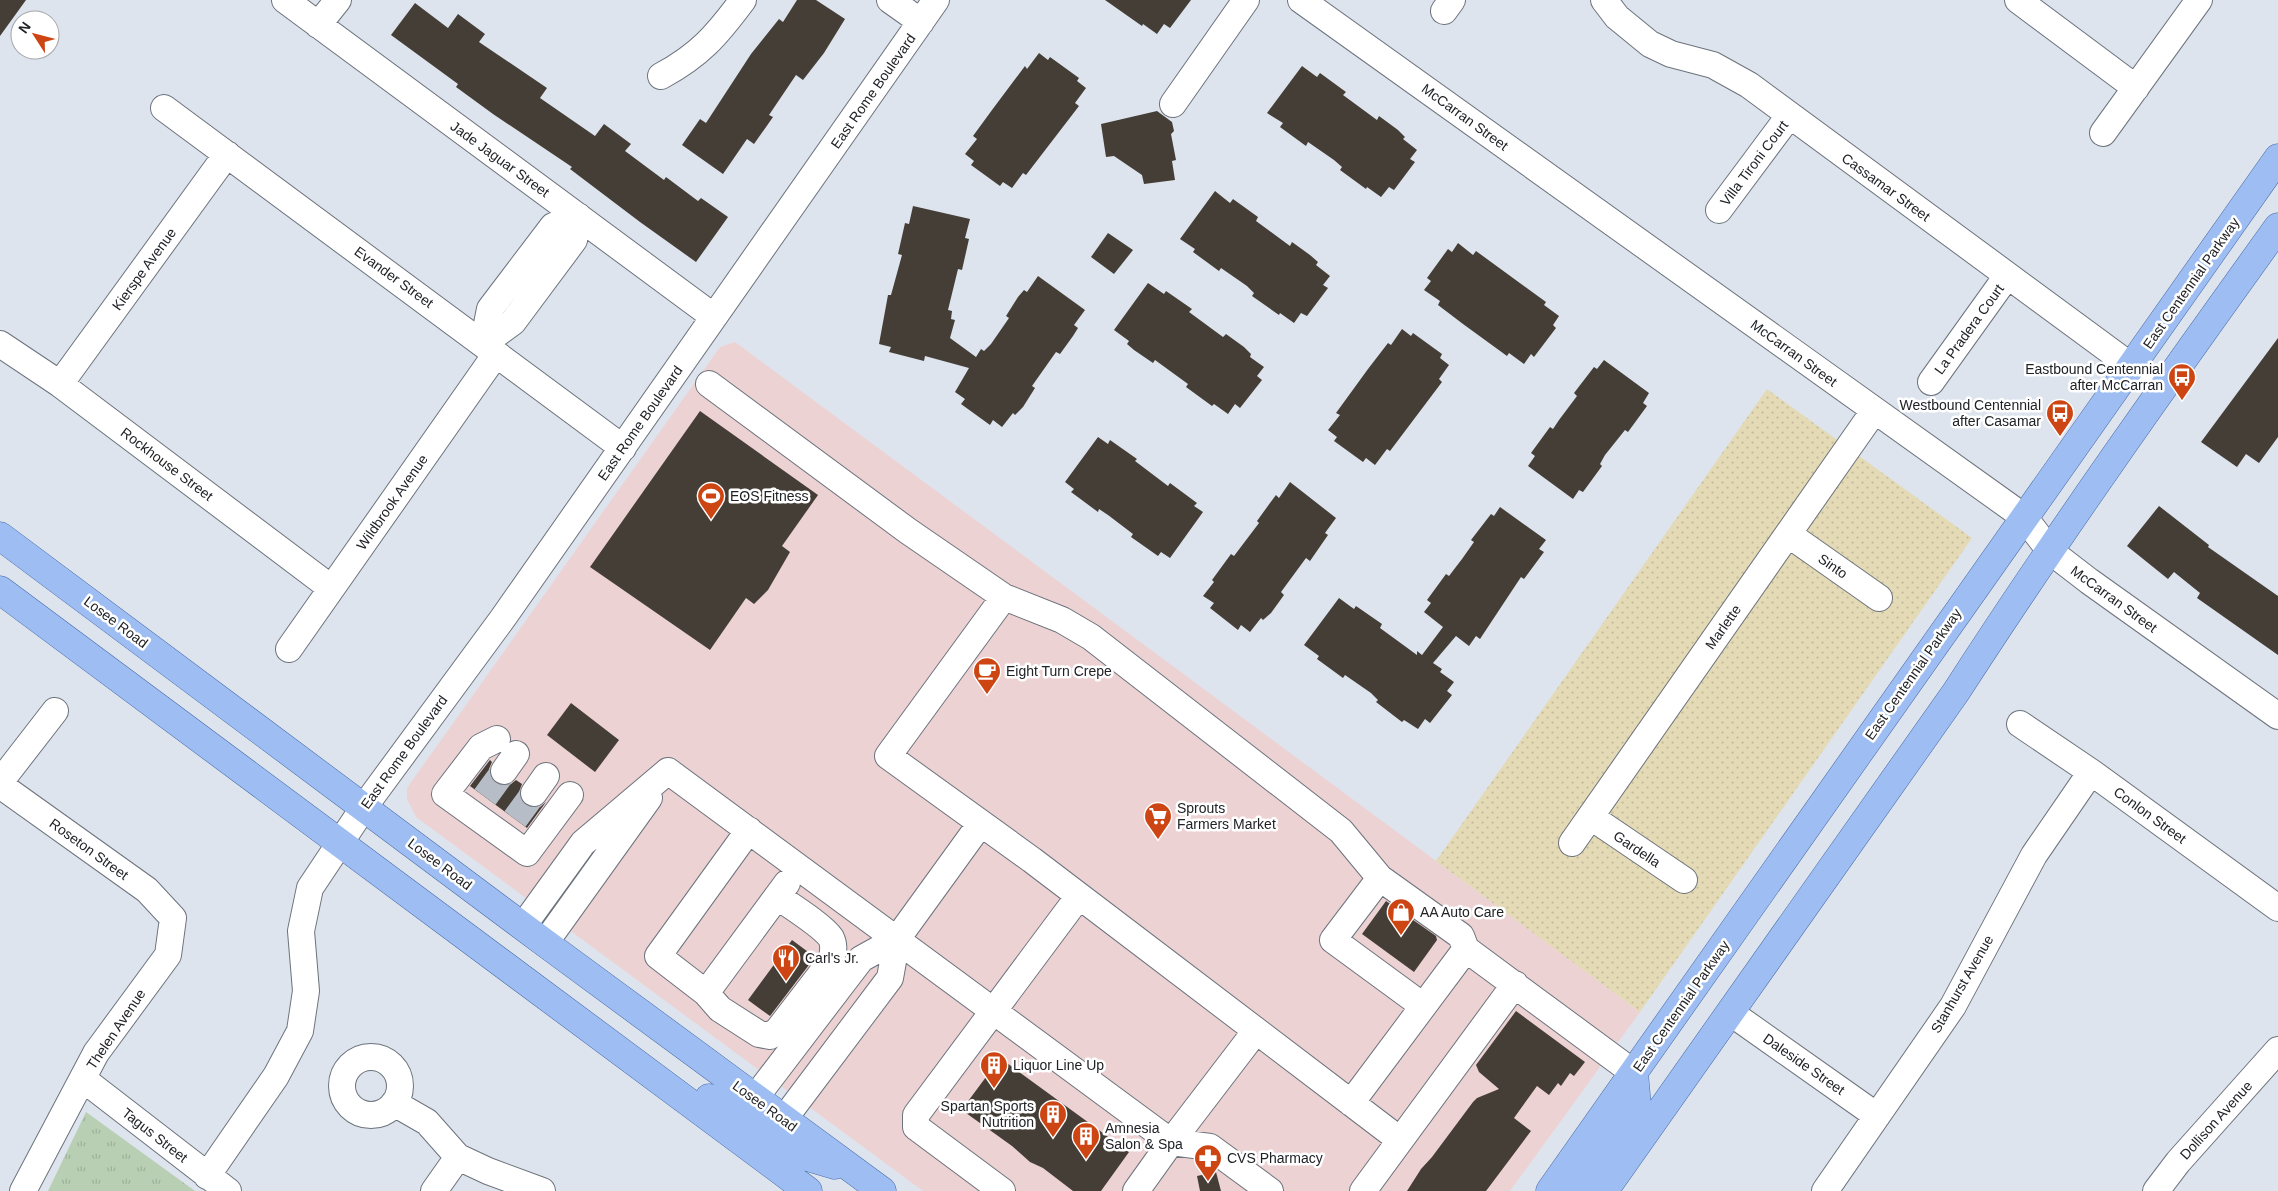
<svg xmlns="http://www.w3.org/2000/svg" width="2278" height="1191" viewBox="0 0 2278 1191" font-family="Helvetica,sans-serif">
<defs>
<pattern id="sand-dots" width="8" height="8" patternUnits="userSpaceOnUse" patternTransform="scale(1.25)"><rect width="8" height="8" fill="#e4dab5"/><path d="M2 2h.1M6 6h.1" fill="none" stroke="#c3bb9c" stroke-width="1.8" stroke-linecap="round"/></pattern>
<pattern id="park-tufts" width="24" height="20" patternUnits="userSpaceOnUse" patternTransform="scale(1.25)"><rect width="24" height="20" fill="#b8cfb4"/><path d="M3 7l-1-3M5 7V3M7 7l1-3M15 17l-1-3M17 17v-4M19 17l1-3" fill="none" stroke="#9eb19b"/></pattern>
</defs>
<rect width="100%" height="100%" fill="#dde4ee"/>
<path fill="#edd2d4" d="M735,342L1640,1012L1510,1191H923L416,817L407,799V788L720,347Z"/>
<path fill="url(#sand-dots)" d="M1767,389L1972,538L1640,1012L1436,861Z"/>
<path fill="url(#park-tufts)" d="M86,1112L195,1191H48Z"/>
<path fill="#443e36" d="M0,0H26L0,36Z
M797,0H816L845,19L824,53L803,80L796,75L769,115L773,117L754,144L747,139L723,174L682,145L700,119L706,123L751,54L779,19L783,22Z
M1105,0H1191L1170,28L1164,24L1157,34L1143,24L1142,26Z
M415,3L448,28L458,14L485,34L479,42L547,88L540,98L595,136L604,124L631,144L625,151L664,180L666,177L698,201L701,198L728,217L696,262L640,222L570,169L572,167L493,114L456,87L458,84L391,35Z
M1039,53L1048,60L1050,57L1079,78L1077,81L1086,88L1075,103L1079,106L1026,175L1023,173L1012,188L1003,182L1000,186L971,165L974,161L965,154L977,139L973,136L992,110L1025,66L1027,69Z
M1302,66L1317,77L1320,73L1346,92L1343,95L1377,120L1379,116L1398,130L1405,137L1403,139L1417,150L1410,159L1415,162L1394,190L1389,187L1381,197L1367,187L1366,189L1340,170L1342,167L1334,160L1308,142L1306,146L1280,127L1283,123L1267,113Z
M1157,111L1172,122L1174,131L1171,134L1176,160L1172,161L1175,180L1144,184L1142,175L1114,156L1106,157L1101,124Z
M1215,191L1230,203L1233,199L1258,217L1256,221L1290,246L1292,242L1310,255L1318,262L1316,265L1330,276L1323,285L1328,288L1307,316L1301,313L1294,323L1280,313L1279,315L1252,296L1254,293L1247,286L1221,268L1219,271L1193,252L1195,249L1180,239Z
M913,206L970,219L965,238L969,239L962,270L958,269L948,310L952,311L951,319L955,320L950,338L976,357L981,349L984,351L991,344L1009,318L1006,316L1018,297L1024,290L1027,292L1038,276L1085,310L1074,325L1078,328L1073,336L1060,354L1056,352L1032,386L1035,388L1023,407L1015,415L1013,413L1002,427L993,420L990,425L961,404L965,399L955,392L969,368L925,356L924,361L889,352L891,347L879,344L888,295H891L902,255L898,254L905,223L909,224Z
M1108,233L1133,250L1114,274L1091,257Z
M1458,243L1473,255L1476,251L1546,302L1544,305L1559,316L1553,325L1556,328L1534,357L1531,354L1524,364L1509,353L1507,356L1463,324L1438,305L1440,301L1424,290L1431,281L1427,278L1448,249L1452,252Z
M1148,283L1164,294L1166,291L1192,309L1189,312L1223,337L1226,334L1244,347L1251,354L1250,357L1264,367L1257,376L1262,380L1240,408L1235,404L1228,414L1214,404L1212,406L1186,387L1188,384L1155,360L1153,363L1134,350L1127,344L1129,341L1114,330Z
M1402,329L1411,336L1413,333L1442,354L1440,358L1449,365L1439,379L1442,382L1390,451L1387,449L1375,465L1366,458L1363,462L1334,441L1337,437L1328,430L1340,415L1336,413L1368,369L1388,343L1391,345Z
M2278,338V437L2259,463L2246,454L2237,467L2201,442Z
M1604,360L1649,393L1643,403L1647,406L1628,432L1625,430L1605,455L1600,464L1602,466L1583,492L1579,490L1573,499L1528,466L1535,456L1531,453L1550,427L1553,429L1559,420L1577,396L1574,393L1594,367L1597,369Z
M700,411L818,495L782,546L790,552L768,590L754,604L746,598L710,650L590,567Z
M1098,437L1108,444L1110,440L1137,459L1135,461L1168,486L1170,483L1197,503L1194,506L1203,512L1170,558L1161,552L1158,556L1131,537L1133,534L1108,515L1099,509L1098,512L1071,492L1074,489L1065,482Z
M1290,482L1336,518L1325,533L1328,535L1310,561L1306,558L1281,592L1284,595L1271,613L1263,620L1261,618L1250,632L1241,625L1238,630L1210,608L1214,603L1203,596L1214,582L1212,580L1231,554L1234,556L1259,523L1257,521L1270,503L1276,495L1279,498Z
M2159,506L2209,545L2208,547L2278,596V655L2197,598L2200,593L2174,572L2168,579L2127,546Z
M1500,507L1546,540L1539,549L1544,552L1524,579L1521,577L1480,639L1476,636L1469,646L1456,636L1433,663L1442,669L1440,672L1454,682L1447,691L1452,695L1430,723L1425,719L1418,729L1404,720L1402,722L1376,702L1378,700L1371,693L1345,675L1343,678L1317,659L1319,656L1304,645L1339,598L1354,609L1356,606L1382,624L1380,628L1417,655V651L1422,655L1443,627L1424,612L1431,603L1427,600L1446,574L1449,576L1462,559L1474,542L1471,540L1491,514L1494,516Z
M571,703L619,740L595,772L547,735Z
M490,760L492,762L489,769L490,777L495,783L503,786L511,784L516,780L522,784L519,792L521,800L525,805L533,808L540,807L546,802L527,828L470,786Z
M1386,901L1436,936L1437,940L1414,972L1362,934Z
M792,940L815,957L770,1016L748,1000Z
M1516,1011L1585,1062L1574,1076L1570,1073L1561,1086L1558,1083L1549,1095L1537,1086L1514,1118L1531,1131L1486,1191H1407L1421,1169L1432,1157L1473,1102L1477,1098L1499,1089L1479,1072L1476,1065Z
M1000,1058L1129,1152L1101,1191H1073L1043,1168L1030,1162L1012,1146L966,1113V1104Z
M1216,1172L1221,1191H1200L1197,1176Z"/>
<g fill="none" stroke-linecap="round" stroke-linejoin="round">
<path stroke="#b7bdc6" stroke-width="26" stroke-dasharray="26 13" stroke-linecap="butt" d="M485,797L504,771
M515,819L534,793"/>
<g stroke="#6d737c" stroke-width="28">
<path id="minor" d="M285,0L714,317
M890,0L921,22
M1301,0L2024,517L2050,551L2089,581L2278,716
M1604,0L1617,17L1650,44L1671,54L1713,65L1749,85L2162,389
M2018,0L2136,88
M1444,11L1452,0
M318,25L338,0
M661,76C700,55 717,35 743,0
M1173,104L1246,0
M164,108L623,448
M2103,133L2199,0
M1719,210L1789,116
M0,344L60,384L331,588
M483,344L490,309L553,226L578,216
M483,344L513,322L574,240L578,216
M1931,382L2007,276
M60,384L227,154
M709,384L908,531L1004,597L888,756L1032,860L1400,1140
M1788,534L1879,598
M1004,597L1062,620L1091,637L1341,831L1380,878
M289,649L496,354
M2020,724L2091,772L2278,908
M497,739L481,747L445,794L527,853L570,795
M504,771L516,754
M668,771L1171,1142L1136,1191
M0,782L55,711
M0,785L147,890L173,918L168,955L96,1053L23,1191
M534,793L546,776
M1591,817L1684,880
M749,830L658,956L706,993L720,1009L759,1034L770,1036L778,1030L831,961C833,954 835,946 831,938C823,926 791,906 778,897
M1572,843L1874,411
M523,926L583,843L668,771
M545,943L649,798
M706,993L787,883
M1423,1006L1333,940L1380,878L1461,936L1466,949L1634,1073
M1731,1013L1877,1116
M342 1086a29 29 0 1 1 58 0a29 29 0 1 1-58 0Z
M83,1079L228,1191
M755,1098L861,959L897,939L981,823
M394,1103L427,1122L458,1157L488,1171L542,1191
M1351,1103L1466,949
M784,1119L890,978L897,939
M1171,1142L1255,1032
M1171,1142L1210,1147L1270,1191
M207,1176L276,1076L300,1031L306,991L301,931L310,888L364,807L503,618L936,0
M434,1191L458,1157
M1002,1191L916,1127V1115L1079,896
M1363,1191L1515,984
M1825,1191L1953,1006L2034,855L2091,772
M2156,1191L2178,1162L2278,1050"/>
</g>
<g stroke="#486ba6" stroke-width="29">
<path id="major" d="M0,536L545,943L882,1191
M0,590L808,1191
M709,1098L736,1116L784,1119
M742,1135L770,1139L791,1152L835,1165
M1550,1191L2278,158
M1578,1191L1637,1106L1634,1073
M1604,1191L1956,692C2058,534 2168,380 2278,227"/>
</g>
<use href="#minor" stroke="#fff" stroke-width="26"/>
<use href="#major" stroke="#9ebef3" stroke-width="28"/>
</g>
<defs>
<g id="bus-pin" transform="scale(1.4375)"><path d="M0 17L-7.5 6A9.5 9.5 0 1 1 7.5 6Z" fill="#cc4512" stroke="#fff"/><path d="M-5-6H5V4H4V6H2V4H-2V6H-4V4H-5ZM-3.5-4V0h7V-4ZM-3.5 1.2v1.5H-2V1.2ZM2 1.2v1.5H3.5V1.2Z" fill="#fff"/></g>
<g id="stadium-pin" transform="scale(1.4375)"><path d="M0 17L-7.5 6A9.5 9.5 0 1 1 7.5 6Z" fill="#cc4512" stroke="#fff"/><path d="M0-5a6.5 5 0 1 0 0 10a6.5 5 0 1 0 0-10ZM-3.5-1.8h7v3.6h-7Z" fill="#fff"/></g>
<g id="cafe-pin" transform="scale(1.4375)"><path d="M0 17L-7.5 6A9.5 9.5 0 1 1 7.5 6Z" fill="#cc4512" stroke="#fff"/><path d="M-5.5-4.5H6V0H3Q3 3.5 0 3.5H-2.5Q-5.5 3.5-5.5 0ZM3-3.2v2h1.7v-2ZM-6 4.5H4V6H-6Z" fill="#fff"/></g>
<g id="supermarket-pin" transform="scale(1.4375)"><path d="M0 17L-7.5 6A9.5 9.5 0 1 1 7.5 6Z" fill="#cc4512" stroke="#fff"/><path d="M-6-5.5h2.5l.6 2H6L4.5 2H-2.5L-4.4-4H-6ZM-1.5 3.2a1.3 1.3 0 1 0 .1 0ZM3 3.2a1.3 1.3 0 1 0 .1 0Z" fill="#fff"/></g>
<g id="shop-pin" transform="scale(1.4375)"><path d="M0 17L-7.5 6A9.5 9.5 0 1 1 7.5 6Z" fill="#cc4512" stroke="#fff"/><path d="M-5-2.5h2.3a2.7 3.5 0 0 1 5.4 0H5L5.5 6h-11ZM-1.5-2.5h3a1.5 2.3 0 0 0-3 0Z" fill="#fff"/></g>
<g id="restaurant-pin" transform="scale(1.4375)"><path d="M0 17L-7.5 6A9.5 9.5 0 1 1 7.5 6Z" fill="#cc4512" stroke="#fff"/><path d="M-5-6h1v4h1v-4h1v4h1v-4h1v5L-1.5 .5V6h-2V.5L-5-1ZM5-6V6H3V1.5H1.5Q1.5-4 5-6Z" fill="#fff"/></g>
<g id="building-pin" transform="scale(1.4375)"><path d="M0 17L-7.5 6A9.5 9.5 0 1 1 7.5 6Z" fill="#cc4512" stroke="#fff"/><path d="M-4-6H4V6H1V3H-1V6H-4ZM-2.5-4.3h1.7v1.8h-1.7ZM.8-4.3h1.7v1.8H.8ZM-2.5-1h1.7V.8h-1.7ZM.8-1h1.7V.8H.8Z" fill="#fff"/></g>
<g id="pharmacy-pin" transform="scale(1.4375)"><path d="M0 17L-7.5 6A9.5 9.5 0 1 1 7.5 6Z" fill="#cc4512" stroke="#fff"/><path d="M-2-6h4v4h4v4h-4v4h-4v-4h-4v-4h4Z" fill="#fff"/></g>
</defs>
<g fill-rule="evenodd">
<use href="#bus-pin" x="2182" y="377"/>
<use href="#bus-pin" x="2060" y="413"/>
<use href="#stadium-pin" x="711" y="496"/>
<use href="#cafe-pin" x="987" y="671"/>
<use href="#supermarket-pin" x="1158" y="816"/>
<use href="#shop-pin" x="1401" y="912"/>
<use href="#restaurant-pin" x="786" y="958"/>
<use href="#building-pin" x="994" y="1065"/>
<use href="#building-pin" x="1053" y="1114"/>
<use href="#building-pin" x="1086" y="1136"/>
<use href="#pharmacy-pin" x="1208" y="1158"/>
</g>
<g text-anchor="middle" stroke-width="5" stroke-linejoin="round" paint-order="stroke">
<g font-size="14" fill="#202226" stroke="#fff">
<text transform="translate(873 91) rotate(-55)" y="5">East Rome Boulevard</text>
<text transform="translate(1465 117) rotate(36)" y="5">McCarran Street</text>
<text transform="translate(500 159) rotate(36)" y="5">Jade Jaguar Street</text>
<text transform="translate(1754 163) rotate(-53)" y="5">Villa Tironi Court</text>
<text transform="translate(1886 187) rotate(36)" y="5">Cassamar Street</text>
<text transform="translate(144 269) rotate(-54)" y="5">Kierspe Avenue</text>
<text transform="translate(394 277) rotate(36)" y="5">Evander Street</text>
<text transform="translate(2191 283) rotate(-55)" y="5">East Centennial Parkway</text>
<text transform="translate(1969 329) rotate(-54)" y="5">La Pradera Court</text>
<text transform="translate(1794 353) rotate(36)" y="5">McCarran Street</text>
<text transform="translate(640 423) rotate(-55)" y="5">East Rome Boulevard</text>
<text transform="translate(167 464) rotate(37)" y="5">Rockhouse Street</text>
<text transform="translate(392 502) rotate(-55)" y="5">Wildbrook Avenue</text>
<text transform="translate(1833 566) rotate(35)" y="5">Sinto</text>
<text transform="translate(2114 599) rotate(36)" y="5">McCarran Street</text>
<text transform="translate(116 622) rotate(37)" y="5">Losee Road</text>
<text transform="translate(1723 627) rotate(-55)" y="5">Marlette</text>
<text transform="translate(1913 674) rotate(-55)" y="5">East Centennial Parkway</text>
<text transform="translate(404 752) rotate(-54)" y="5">East Rome Boulevard</text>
<text transform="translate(2150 815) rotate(36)" y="5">Conlon Street</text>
<text transform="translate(89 849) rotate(36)" y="5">Roseton Street</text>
<text transform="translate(1637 849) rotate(34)" y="5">Gardella</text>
<text transform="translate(440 864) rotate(37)" y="5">Losee Road</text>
<text transform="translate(1962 984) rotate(-60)" y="5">Stanhurst Avenue</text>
<text transform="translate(1681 1006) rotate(-55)" y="5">East Centennial Parkway</text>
<text transform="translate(116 1029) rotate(-56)" y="5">Thelen Avenue</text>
<text transform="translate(1804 1064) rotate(35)" y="5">Daleside Street</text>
<text transform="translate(765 1106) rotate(36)" y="5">Losee Road</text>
<text transform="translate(2216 1120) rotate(-48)" y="5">Dollison Avenue</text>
<text transform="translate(155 1135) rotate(38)" y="5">Tagus Street</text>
</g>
<g font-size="14" fill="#202226" stroke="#fff" text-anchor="start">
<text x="2163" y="374" text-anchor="end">Eastbound Centennial<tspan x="2163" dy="16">after McCarran</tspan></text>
<text x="2041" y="410" text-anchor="end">Westbound Centennial<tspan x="2041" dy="16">after Casamar</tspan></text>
<text x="730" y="501">EOS Fitness</text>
<text x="1006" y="676">Eight Turn Crepe</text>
<text x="1177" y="813">Sprouts<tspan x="1177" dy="16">Farmers Market</tspan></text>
<text x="1420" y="917">AA Auto Care</text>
<text x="805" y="963">Carl's Jr.</text>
<text x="1013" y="1070">Liquor Line Up</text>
<text x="1034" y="1111" text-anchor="end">Spartan Sports<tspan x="1034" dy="16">Nutrition</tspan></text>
<text x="1105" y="1133">Amnesia<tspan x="1105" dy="16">Salon &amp; Spa</tspan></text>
<text x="1227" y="1163">CVS Pharmacy</text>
</g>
</g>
<g transform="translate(35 35) rotate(306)"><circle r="24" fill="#ffffff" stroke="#a6a7a8"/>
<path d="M0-4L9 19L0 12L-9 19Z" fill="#cc4512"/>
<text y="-8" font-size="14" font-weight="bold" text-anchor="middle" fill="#202226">N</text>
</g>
</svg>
